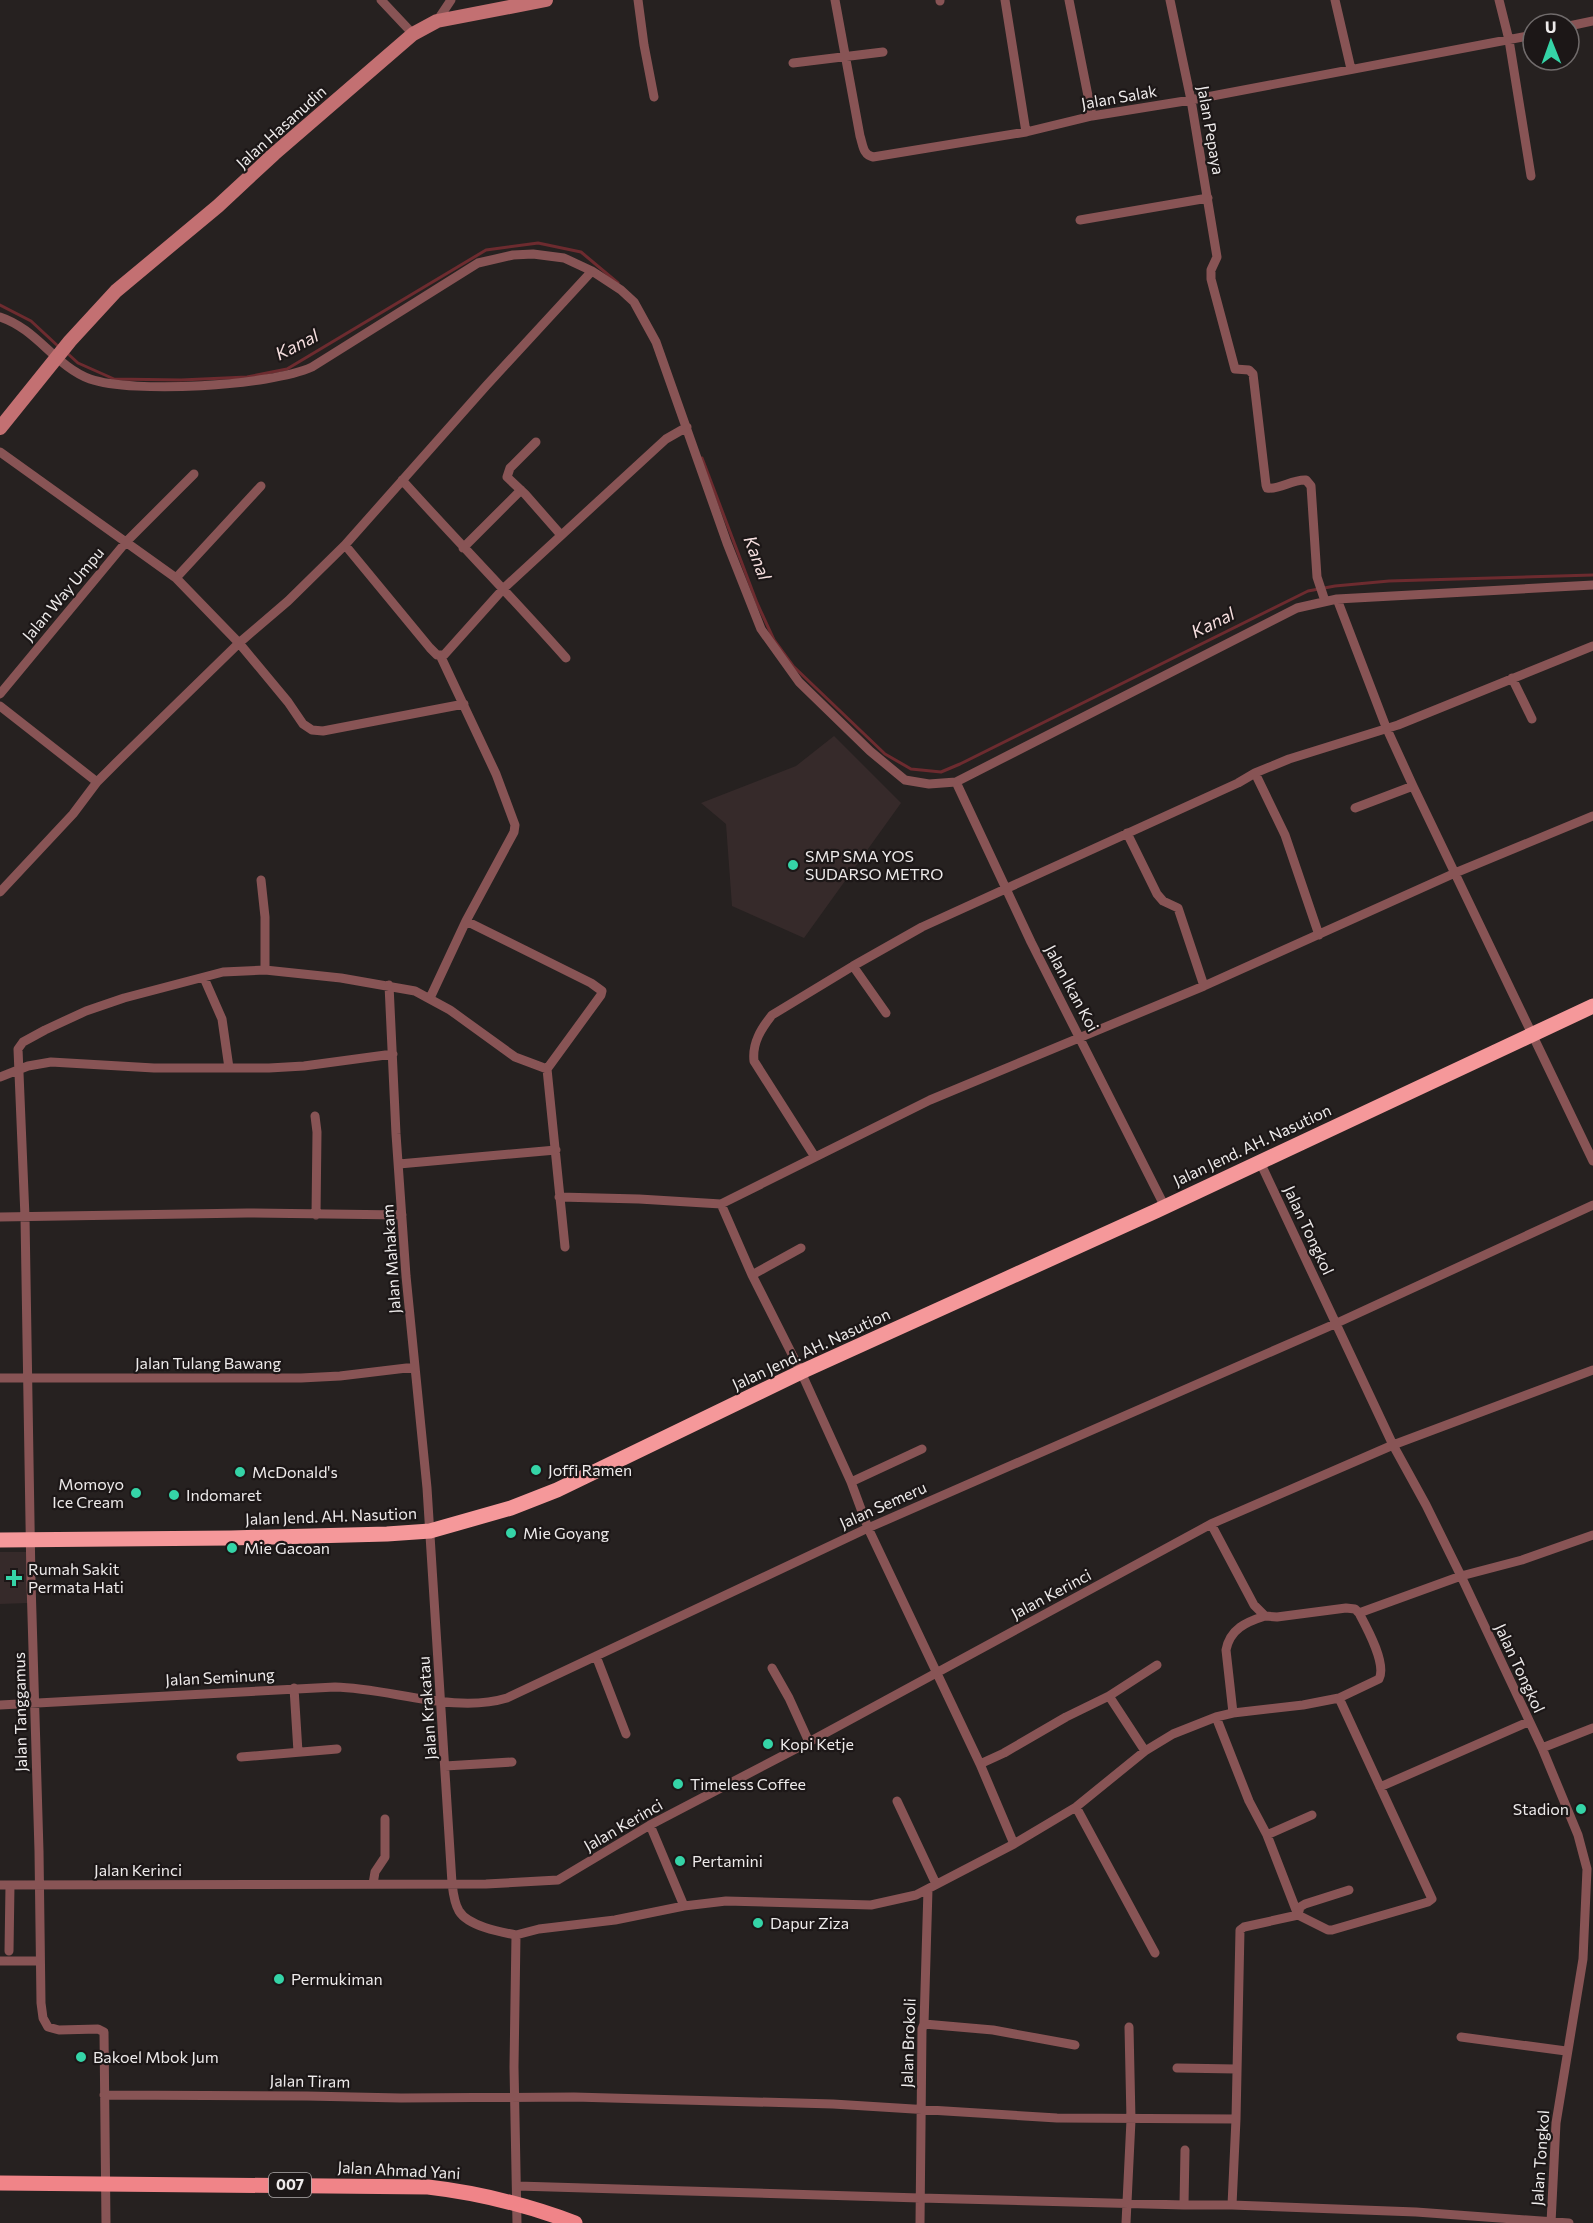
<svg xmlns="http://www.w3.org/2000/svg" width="1593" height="2223" viewBox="0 0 1593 2223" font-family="Commissioner,sans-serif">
<rect width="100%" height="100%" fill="#262120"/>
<path fill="#362a2a" d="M834,736L901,803L804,938L732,906L726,824L701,803L796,766Z
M0,1552H27L28,1603L0,1604Z"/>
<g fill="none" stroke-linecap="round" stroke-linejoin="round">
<path stroke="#6d2b2f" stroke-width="3" d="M0,305L31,321L59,347
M67,353L78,363L114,379L181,380L247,377L287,369L486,250L538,243L581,252L618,283
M702,458L757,603L774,640L793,666L885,754L911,769L941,772L960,764L1308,591L1335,586L1389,581L1593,575"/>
<path stroke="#885455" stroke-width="9" d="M381,0L413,34
M638,0L644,45L654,97
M835,0L860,136C863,145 863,155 873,157L1026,132L1092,116L1191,100L1533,35
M940,0V1
M1005,0L1026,132
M1069,0L1092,116
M1170,0L1191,100L1217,257L1211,270V279L1235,369L1249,370L1253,374L1266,485L1267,488C1280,490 1292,479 1306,480L1311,486L1317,577L1325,601
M1335,0L1351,69
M1499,0L1509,40L1531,176
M437,21L451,0
M1569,26L1593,21
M793,63L883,52
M1080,220L1208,198
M0,317C37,329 55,366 90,379C133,394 270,386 312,367L478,263L513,255L533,254L564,258L592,271L621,290L634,302L656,342L727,543L761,629L799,682L870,751L905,780L929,784L956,782L1297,608L1337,599
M536,442L510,468L507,477L525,494L561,535
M0,452L176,578L239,643L288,601L345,545L486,386L592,271
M402,480C456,540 512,597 566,658
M345,545L430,648L437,655H444L504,588L654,450L666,439L687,427
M463,548L521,490
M176,578L261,486
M1593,585L1337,599L1386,727L1413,786L1593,1161
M1512,678L1532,719
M0,694L126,542L194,474
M0,706L97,782
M1255,773L1285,835L1319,935
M956,782L1031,942L1165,1207
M1355,808L1413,786
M1127,833L1157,894L1163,901L1178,908L1204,986
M261,880L265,917V970
M0,892L73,814L97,782L116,763L239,643L288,702L303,724L312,730L323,731L464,704
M466,921L591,983L602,991L601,995L547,1069L565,1247
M853,966L886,1013
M204,978L222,1019L229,1068
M389,985L396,1134L406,1276L427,1488L452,1883C453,1892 454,1903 459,1911C468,1926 500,1932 516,1935
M430,998L466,921L514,832L515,825L496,774L440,655
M0,1077L28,1066L51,1062L154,1068H269L304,1066L393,1054
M315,1116L317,1132L316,1215
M815,1157L754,1061C752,1043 761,1029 772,1015L853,966L922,927L1238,783L1255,773L1289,759L1398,725L1593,646
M1260,1162L1393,1445L1426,1505L1461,1576L1542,1748L1578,1835L1587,1869L1583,1959L1556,2123L1551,2223
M399,1164L556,1150
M559,1197L639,1199L721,1204L930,1100L1204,986L1455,873L1593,816
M721,1204L752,1275L801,1372L851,1482L868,1528L980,1764L1014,1844
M0,1217L247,1213L402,1215
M752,1275L801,1248
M0,1378H301L340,1376L415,1367
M851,1482L922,1449
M1211,1524L1254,1605L1265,1616L1277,1617L1346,1608L1355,1609L1359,1613
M596,1656L626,1734
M772,1668L789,1698L809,1742
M294,1688L298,1752
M1109,1696L1145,1751
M0,1705L335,1687C390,1688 454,1714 507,1698L868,1528L1337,1323L1593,1205
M1233,1713L1226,1650C1230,1629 1246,1622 1265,1616
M1216,1717L1249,1801L1267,1835L1298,1915L1328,1930H1332L1428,1902L1432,1899L1339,1698
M1542,1748L1593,1728
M241,1757L337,1749
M980,1764L1004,1753L1066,1717L1109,1696L1157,1665
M445,1766L512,1762
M1380,1787L1528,1722
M897,1801L936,1884
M1076,1807L1155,1953
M650,1825L684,1906
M1267,1835L1312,1815
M373,1884L375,1872L385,1857V1819
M0,1885L486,1884L558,1880L650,1825L809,1742L1211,1524L1393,1445L1593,1370
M9,1951L10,1885
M0,1961H40
M924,2024L993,2030L1075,2045
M1461,2037L1566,2051
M1177,2068L1236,2069
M104,2095L307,2096L401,2098L574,2097L833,2104L1057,2118L1236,2119
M517,2186L920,2198L1184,2205H1232L1416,2212L1569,2223
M1184,2205L1185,2150
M1232,2205L1236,2119L1240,1930L1244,1927L1298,1915L1300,1907L1305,1904L1349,1890
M106,2223L104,2032L98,2029L59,2030L48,2027L43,2018L41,2003L39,1851L31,1582L25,1217L18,1049L23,1042L45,1030L86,1011L124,998L223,972L265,970L341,978L415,991L450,1010L515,1057L547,1069
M517,2223L514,2067L516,1935L539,1929L615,1920L684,1906L726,1901L871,1905L916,1895L1014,1844L1076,1807L1145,1751L1173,1734L1216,1717L1233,1713L1303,1705L1339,1698L1379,1679C1387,1664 1367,1628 1359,1613L1461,1576L1522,1560L1593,1535
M920,2223L922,2029L924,2024L928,1889
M1126,2223L1131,2120L1129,2027"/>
<path stroke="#c37072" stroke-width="14" d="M0,428L70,341L116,291L218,206L274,154L413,34L437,21L546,0"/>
<path stroke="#f08488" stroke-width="15" d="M0,2183L428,2187C480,2193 527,2205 575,2223"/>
<path stroke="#f5989a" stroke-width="15" d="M0,1540L231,1538L387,1534L430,1531L511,1508L557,1490L801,1372L1156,1211L1593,1006"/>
</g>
<g fill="#35d4a7" stroke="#1c1717" stroke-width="2">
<circle cx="793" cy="865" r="6"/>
<circle cx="536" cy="1470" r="6"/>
<circle cx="240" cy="1472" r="6"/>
<circle cx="136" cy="1493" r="6"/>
<circle cx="174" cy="1495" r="6"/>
<circle cx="511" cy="1533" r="6"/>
<circle cx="232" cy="1548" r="6"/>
<path d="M11 1569h6v6h6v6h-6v6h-6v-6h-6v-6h6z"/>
<circle cx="768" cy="1744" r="6"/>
<circle cx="678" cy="1784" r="6"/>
<circle cx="1581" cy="1809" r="6"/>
<circle cx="680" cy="1861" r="6"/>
<circle cx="758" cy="1923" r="6"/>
<circle cx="279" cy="1979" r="6"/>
<circle cx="81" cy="2057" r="6"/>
</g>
<g text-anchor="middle" stroke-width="4.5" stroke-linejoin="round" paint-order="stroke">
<rect fill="#1c1717" stroke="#aeabab" stroke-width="1.5" x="269" y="2173" width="42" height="24" rx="4.5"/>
<g font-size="15" font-weight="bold" fill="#edeaea">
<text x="290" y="2190">007</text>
</g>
<g font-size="16" fill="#edeaea" stroke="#1c1717">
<text transform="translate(1119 97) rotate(-10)" y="6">Jalan Salak</text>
<text transform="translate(281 127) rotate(-42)" y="6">Jalan Hasanudin</text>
<text transform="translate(1211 130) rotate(80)" y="6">Jalan Pepaya</text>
<text transform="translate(63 594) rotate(-50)" y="6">Jalan Way Umpu</text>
<text transform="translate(1072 988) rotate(62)" y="6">Jalan Ikan Koi</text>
<text transform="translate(1252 1145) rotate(-25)" y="6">Jalan Jend. AH. Nasution</text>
<text transform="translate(1309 1230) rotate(65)" y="6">Jalan Tongkol</text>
<text transform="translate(391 1259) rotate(-94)" y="6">Jalan Mahakam</text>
<text transform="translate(811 1349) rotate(-25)" y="6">Jalan Jend. AH. Nasution</text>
<text x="208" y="1369">Jalan Tulang Bawang</text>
<text transform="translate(883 1505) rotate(-24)" y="6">Jalan Semeru</text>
<text transform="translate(331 1516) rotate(-2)" y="6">Jalan Jend. AH. Nasution</text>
<text transform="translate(1051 1594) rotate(-28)" y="6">Jalan Kerinci</text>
<text transform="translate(1520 1668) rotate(65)" y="6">Jalan Tongkol</text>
<text transform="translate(220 1677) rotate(-3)" y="6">Jalan Seminung</text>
<text transform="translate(427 1708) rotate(-94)" y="6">Jalan Krakatau</text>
<text transform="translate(20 1712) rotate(-91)" y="6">Jalan Tanggamus</text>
<text transform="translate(623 1825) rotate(-30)" y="6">Jalan Kerinci</text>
<text x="138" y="1876">Jalan Kerinci</text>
<text transform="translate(908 2043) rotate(-88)" y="6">Jalan Brokoli</text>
<text transform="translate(310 2081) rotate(1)" y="6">Jalan Tiram</text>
<text transform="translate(1540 2158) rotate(-86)" y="6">Jalan Tongkol</text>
<text transform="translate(399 2170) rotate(3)" y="6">Jalan Ahmad Yani</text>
</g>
<g font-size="16" fill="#edeaea" stroke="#1c1717" text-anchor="start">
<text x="805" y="862">SMP SMA YOS<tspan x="805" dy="18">SUDARSO METRO</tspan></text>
<text x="548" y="1476">Joffi Ramen</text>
<text x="252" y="1478">McDonald's</text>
<text x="124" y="1490" text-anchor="end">Momoyo<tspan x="124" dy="18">Ice Cream</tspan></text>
<text x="186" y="1501">Indomaret</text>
<text x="523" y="1539">Mie Goyang</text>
<text x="244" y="1554">Mie Gacoan</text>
<text x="28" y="1575">Rumah Sakit<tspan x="28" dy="18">Permata Hati</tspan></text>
<text x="780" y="1750">Kopi Ketje</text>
<text x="690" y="1790">Timeless Coffee</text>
<text x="1569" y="1815" text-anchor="end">Stadion</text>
<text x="692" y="1867">Pertamini</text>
<text x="770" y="1929">Dapur Ziza</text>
<text x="291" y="1985">Permukiman</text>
<text x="93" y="2063">Bakoel Mbok Jum</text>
</g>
<g font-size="18" font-style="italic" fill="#f5dede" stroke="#1c1717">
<text transform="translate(297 345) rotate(-27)" y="6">Kanal</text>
<text transform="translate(757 558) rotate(69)" y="6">Kanal</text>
<text transform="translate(1213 623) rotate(-26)" y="6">Kanal</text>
</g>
</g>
<g transform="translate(1551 42) rotate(359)"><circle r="28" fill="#1c1717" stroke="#706b6b" stroke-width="1.5"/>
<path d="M0-4.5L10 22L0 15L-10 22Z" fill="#35d4a7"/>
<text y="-9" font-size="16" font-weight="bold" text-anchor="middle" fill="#edeaea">U</text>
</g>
</svg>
